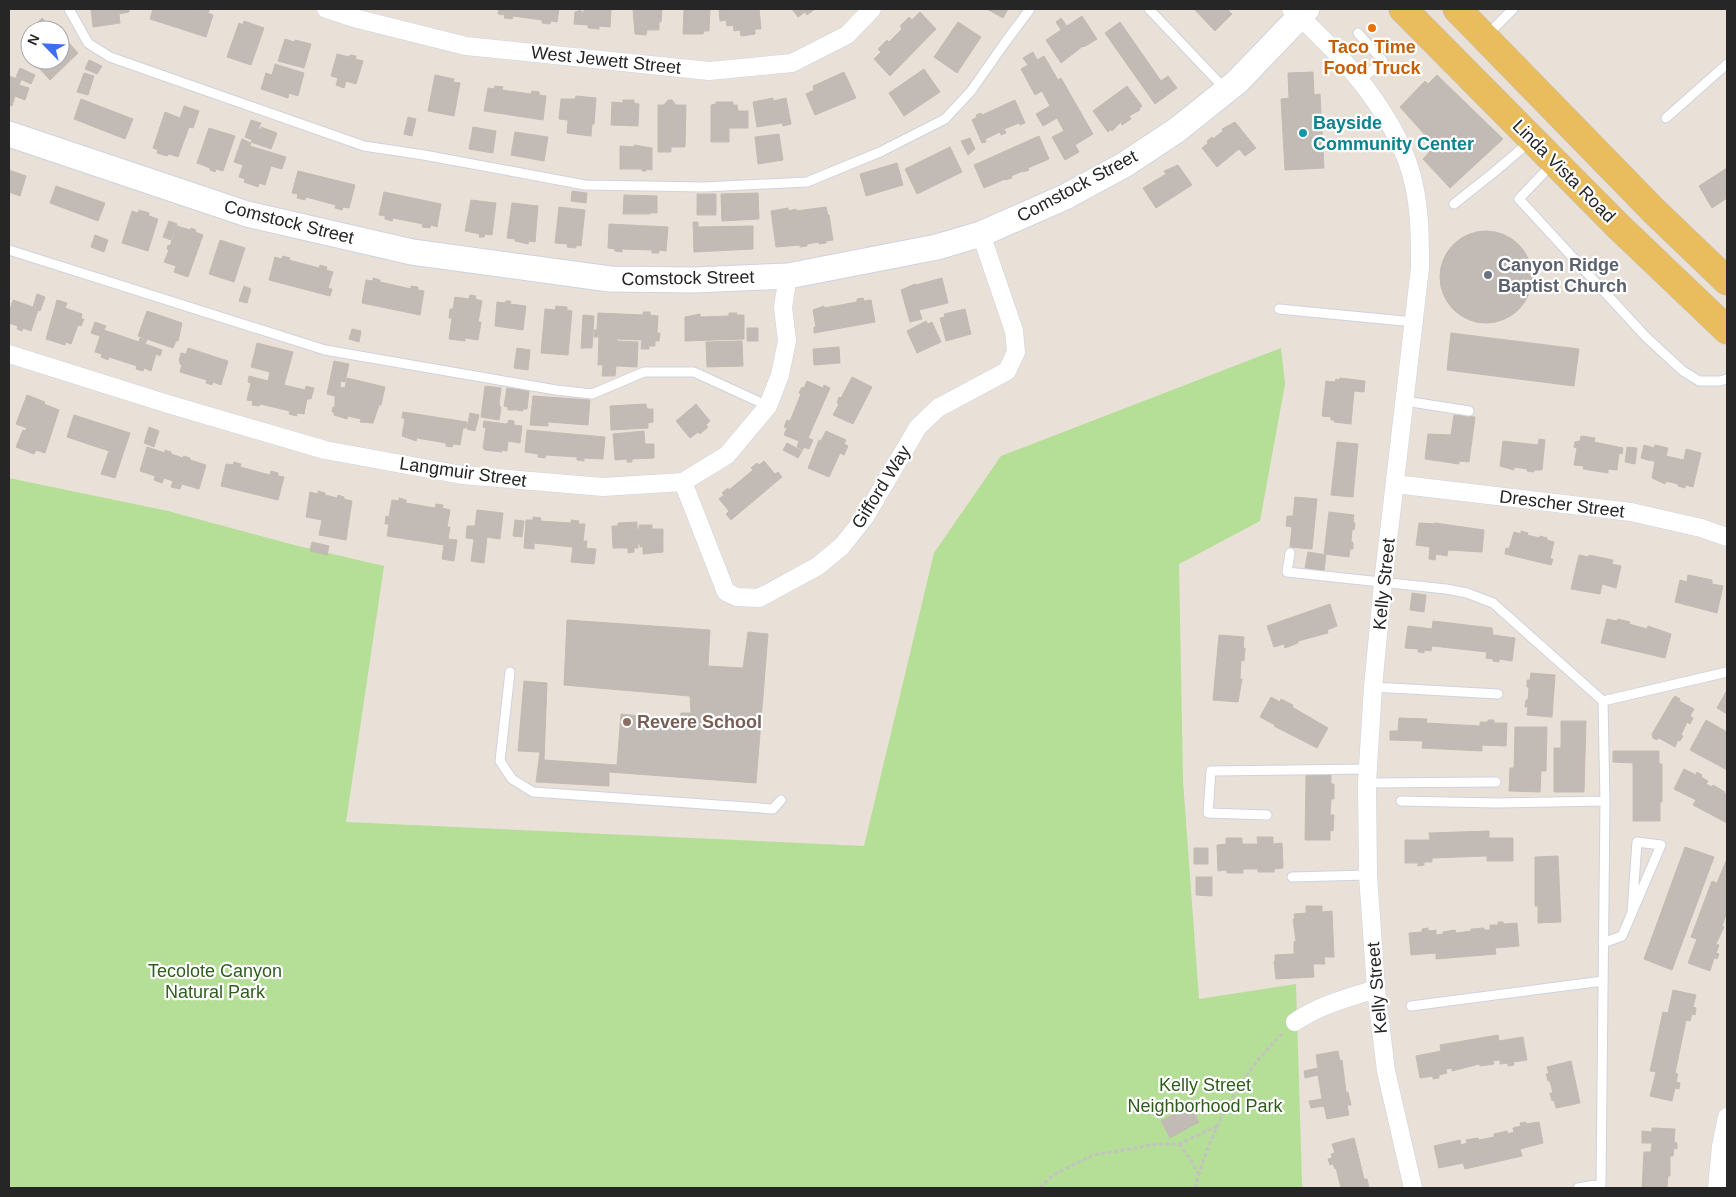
<svg xmlns="http://www.w3.org/2000/svg" width="1736" height="1197" viewBox="0 0 1736 1197" font-family="Arial,sans-serif">
<rect width="100%" height="100%" fill="#e9e0d8"/>
<path fill="#b5de96" d="M1281,348L1285,384L1260,521L1179,564L1183,781L1199,999L1296,984L1302,1183L1303,1188H9V478L168,511L298,546L384,566L346,822L864,846L934,553L1001,456Z"/>
<path fill="#c1bab5" stroke="#c4bcb2" d="M91,9H129V12L119,14L120,23L93,27Z
M153,9H194L200,11L201,9H205L209,10L208,13L213,15L206,37L150,19Z
M499,9H559L557,22L551,21L550,24L542,23V20L513,16L512,19L504,18L505,15L498,14Z
M584,9H611L610,27L599,26V29L588,28V25L574,24L575,12L581,10V12H584Z
M633,9H662L661,22H659V30H647L646,35L635,34Z
M684,9H710L709,31H704L703,34H683Z
M731,9H759L761,29H755V34L741,36L740,30L734,31L733,25L727,26L726,20L720,21L719,10Z
M792,9H815L807,15L805,12L798,17Z
M987,9H1008L1003,18Z
M1194,9H1227L1232,14L1215,31Z
M920,12L936,29L890,76L874,59L881,52L878,49L887,40L889,42L902,29L900,26L909,17L912,20Z
M1082,16L1097,39L1084,47L1083,46L1061,63L1046,40L1061,30L1056,22L1061,18L1067,26Z
M42,18L54,30H30V45L22,37L28,31L27,29L31,25L33,27Z
M244,21L264,28L251,65L227,57L239,23L243,25Z
M958,22L981,37L957,73L934,57Z
M1120,22L1161,81L1168,76L1177,88L1155,104L1105,33Z
M60,33L78,53L50,80L39,68L42,65L38,60H60Z
M285,39L294,42L295,40L311,44L304,68L278,61Z
M1033,52L1037,60L1044,56L1058,80L1061,78L1093,134L1075,145L1079,152L1065,160L1052,137L1064,131L1057,118L1043,126L1036,114L1050,106L1042,91L1035,95L1021,69L1028,65L1023,58Z
M337,54L349,57L350,55L356,56L355,59L363,61L356,84L346,81L344,88L336,85L338,78L331,76Z
M89,60L102,66L97,74L85,69Z
M275,64L304,73L298,96L289,93L288,98L261,89L266,73L272,75Z
M20,68L35,75L31,84L16,77Z
M924,69L940,92L904,116L889,93Z
M844,72L856,98L815,115L806,94L814,90L813,86Z
M1313,72L1314,95L1320,94L1324,168L1285,170L1281,99L1289,98L1288,73Z
M84,73L94,76L88,95L77,92Z
M435,75L454,79L453,82L460,83L454,116L428,111Z
M1437,75L1503,139L1450,188L1423,159L1435,146L1400,107L1425,81L1428,84Z
M9,76L21,80L19,85L29,88L25,100L15,96L12,106L9,105Z
M495,86L503,87L502,90L531,94L532,91L539,92V95L546,96L543,120L484,111L488,88L494,89Z
M1127,86L1142,106L1139,109L1140,110L1129,116L1131,119L1122,125L1121,122L1112,131L1111,129L1108,132L1093,111Z
M576,96L596,98L594,124H592L591,136L567,133L568,120L559,119L561,99H575Z
M773,98V101L786,98L791,124L783,126L782,123L757,127L753,102Z
M81,99L133,119L125,139L74,119Z
M623,100H634V103L639,104L638,126L611,125L612,102L623,103Z
M668,100H672L676,105H686L685,147H671V152H658V105H664Z
M1015,100L1025,123L1020,125L1019,123L1004,129L1006,133L1001,135L1000,132L985,139L986,142L982,143L972,120L977,117L976,115L981,113L982,115Z
M716,102H733V105H737L738,111H748V128H729V142H711V105L716,104Z
M184,106L199,111L193,128L189,127L178,157L169,154L167,156L157,153L158,150L153,148L165,112L180,118Z
M408,117L416,119L412,136L404,134Z
M251,120L261,123L258,129H261V127L277,133L271,149L251,142L252,140L245,137Z
M1235,122L1256,148L1245,156L1239,149L1217,167L1202,148L1208,143L1207,141L1212,137L1213,139L1223,131L1222,129Z
M473,127L496,131L493,153L469,149Z
M209,128L235,136L223,171L216,169L215,172L210,170V168L197,163Z
M515,132L548,137L544,161L511,155Z
M779,134L783,160L758,164L755,137Z
M1039,136L1049,159L1028,168L1029,170L1023,172V171L1011,176L1012,178L1005,180V179L984,188L974,165Z
M970,138L975,149L968,155L961,141Z
M242,139L251,143L250,146L286,157L282,169L271,166L265,185L259,183L258,187L244,182L245,179L239,177L243,165L234,162Z
M634,145L652,148V170L646,169V171H642V169H620V146L634,147Z
M950,147L962,172L917,194L905,169Z
M897,163L903,185L866,196L860,174Z
M1178,165L1192,185L1156,208L1143,188L1166,174L1164,171Z
M1727,168V198L1712,208L1699,186Z
M9,170L26,176L20,196L9,192Z
M298,171L355,185L349,208L343,207L342,210L335,208L336,205L306,197L305,200L297,198L298,194L292,193Z
M56,186L105,203L98,221L50,203Z
M572,191L587,193L586,203L571,201Z
M384,192L441,204L437,227L431,225L430,228L422,227L423,224L393,218L392,221L385,219V216L379,215Z
M758,193L759,219L722,221L721,194Z
M697,194H716V215H697Z
M624,195L657,196V213H650V214H623Z
M471,200L496,203L492,235L485,234L484,237H479L480,234L465,231Z
M512,203L538,206L535,242L529,241L528,244L515,241V239L507,238Z
M559,207L585,210L581,246L576,245V248L567,247L568,244L555,243Z
M826,207L828,215H829L833,240L826,241V243L819,244V242L807,244V246L800,247V245L776,247L771,211L788,208V211L796,209V211Z
M139,210L149,213V216L158,219L148,251L122,243L132,211L138,213Z
M169,221L177,224L171,240L163,237Z
M693,222H698V227L753,226V249L694,252Z
M609,224L668,227L666,251L659,250V253H652V250L622,249V252L615,251V249L608,248Z
M177,226L190,230L191,228L196,230L195,232L203,235L188,277L174,272L176,266L164,262L169,250L167,249L168,245L170,246Z
M1440 277a46 46 0 1 1 92 0a46 46 0 1 1-92 0Z
M95,235L108,240L104,252L91,247Z
M220,240L245,248L234,282L209,274Z
M283,256L290,258L289,260L319,268L320,265L327,267L326,270L333,272L328,288L332,289L330,296L269,280L275,257L281,259Z
M373,278L380,280V282L411,289V286L418,287V290L424,291L420,315L362,303L366,280L373,281Z
M942,278L948,303L919,310L922,319L910,322L901,290L915,284L916,285Z
M244,286L251,289L247,303L239,301Z
M37,294L45,297L40,311L38,310L31,331L23,328L22,331L17,329L18,326L9,323V312L13,300L33,307Z
M470,295L476,296L475,299L482,301L478,322H481L478,340L465,338V341L449,339L452,318H449L450,309H453L455,297L469,299Z
M863,298L864,301L871,300L875,322L814,333V327H816L813,310L824,306V308L857,302V299Z
M57,300L67,303L65,308L82,314L81,319H84L81,326L78,325L71,344L66,342L65,345L46,339Z
M506,301H511L510,304L526,306L523,330L495,326L497,302L505,303Z
M556,306L567,307V310L572,311L568,355L541,353L545,309L555,310Z
M965,309L971,334L946,341L940,318L945,317L944,314Z
M147,311L182,323L178,341H176L173,348L138,336Z
M643,312H650V315L658,316L657,333H660L659,341H655V346H649V349H641L642,340L617,339V341L638,342L637,367L616,366L615,376H602L603,365H598L599,337H594V330H597L598,313L643,315Z
M729,313H737L736,315H744V339L685,341V317L700,314V317L729,316Z
M583,315L594,316L592,348H581Z
M926,321L928,324L932,322L941,342L917,353L907,331Z
M95,322L106,326L104,330L139,342L140,338L147,340L145,344L162,350L160,356L156,354L151,371L144,368L143,371L136,369L137,366L109,357L108,360L101,357L102,354L95,352L100,336L91,333Z
M747,328H758V341H747Z
M352,329L361,331L359,342L349,339Z
M1451,333L1579,349L1574,386L1447,370Z
M742,341L743,366L707,367L706,342Z
M257,343L293,352L284,385L305,390L306,386L314,388L311,399H307L304,414L297,413V416L289,414L290,411L260,404L259,406L252,405L253,401L247,400L251,383L248,382L249,376L268,381L270,372L251,367Z
M839,347L840,363L814,365L813,349Z
M188,348L228,361L221,385L213,382L212,385L206,383L207,380L180,372L182,365L180,364V362L179,361L181,353L186,354Z
M517,348L530,350L528,370L514,368Z
M334,361L349,364L345,382L341,381L340,387L345,388L347,378L385,387L381,405H379L373,423L360,422L361,419L348,416L347,419L334,415V412H332L333,407H335V396L327,394Z
M852,377L872,387L853,424L833,415L839,404L837,403L839,397L841,398Z
M1340,378L1365,381L1364,392L1354,391L1351,424L1334,422L1335,420H1331V417L1322,416L1326,381L1335,382L1336,379L1339,380Z
M807,381L823,388L824,385L830,388L808,438L813,440L809,449L804,447L803,450L797,447L799,441L784,435L787,428L784,427L787,420L790,421L801,394L799,393L802,387L804,388Z
M485,386L501,388L499,404L501,408L499,420L481,417Z
M507,388L529,391L527,409H523V411L516,410V408L515,410H508V407L504,406Z
M27,395L45,402L44,404L59,410L45,453L36,450L34,454L16,447L23,430L25,431L27,428L16,424Z
M533,396L590,400L588,425L548,422V426L530,425Z
M646,404L647,409H653V422L648,423V428L611,430L610,406Z
M696,404L710,421L706,425L708,427L700,434L698,432L690,438L676,421Z
M403,412L467,422L466,428H463L460,445L453,444L452,447L446,446V443L417,438L416,441L402,436L405,419L402,418Z
M470,413L479,415L475,431L467,429Z
M74,415L130,433L115,478L101,474L109,451L67,437Z
M1454,415L1475,417L1469,462L1459,461V464L1425,459L1428,434L1451,435Z
M509,420L514,421V425L522,426L520,443L508,441L507,451L502,450V452L485,450L483,448L486,428L483,427L484,421L506,424L508,423Z
M149,427L159,431L154,447L144,443Z
M527,430L605,437L603,459L584,458V461L577,460V457L546,455L545,458L538,457V454L525,452Z
M644,431L645,444H654V458L632,459V462H627V459L615,460L613,434Z
M826,431L846,440L844,444L848,446L844,455L840,453L829,477L808,468L819,440L821,441Z
M1581,436L1595,438L1594,442L1623,448L1622,454L1619,453L1617,470L1608,469V473L1583,469L1584,466L1574,465L1577,448L1574,447L1575,442L1580,441Z
M1539,439L1545,440L1542,470H1534V472L1527,471V469L1514,467V470L1500,466L1503,441L1538,445Z
M1337,442L1358,444L1353,497L1331,495Z
M787,443L802,451L798,458L783,450Z
M1644,445L1654,448L1651,461L1641,458Z
M1655,445L1668,448L1666,456L1684,460L1686,449L1701,453L1693,487L1685,485V488L1678,486V484L1666,481L1665,484L1652,478L1655,461H1652Z
M147,447L165,453V450L171,452V454L183,458L184,456L190,458V460L206,465L199,489L182,484L180,489L171,487L173,481L164,478L162,483L154,480L155,476L140,471Z
M1627,447L1637,448L1635,464L1625,462Z
M764,461L775,474L778,472L782,477L731,520L726,514L729,511L719,499L724,495L722,493L728,488L729,490L753,470L751,468L757,463L759,465Z
M234,462L241,464L240,467L270,475L271,471L278,473V476L284,477L278,500L221,486L226,464L233,465Z
M318,491L325,493V495L337,498L338,495L344,497V499L352,501L346,540L319,535L322,520L306,517L310,492L318,494Z
M1295,497L1317,499L1312,549L1290,547L1292,527L1286,526L1287,516H1293Z
M399,498L406,500V503L435,508L436,504L443,505L442,508L450,510L447,527H450L448,539L457,540L454,561L442,559L444,545L387,536L389,524H385L386,516L389,517L392,500L399,501Z
M477,510L503,513L500,539L487,537L484,563L471,561L474,539L466,538L467,526H475Z
M1329,512L1354,515L1353,522L1355,523L1354,530L1352,529L1351,542H1353V549H1350L1349,557L1324,554Z
M533,517L541,518L540,521L571,523V520L579,521L578,524H585L583,541H587L586,548L596,549L594,564L571,562L573,547L534,543V549L524,548L526,520H533Z
M515,520L524,521L522,537L513,536Z
M637,522V529H639V525H652V529H663V552L643,554V547H640V544H638V548H634V552L628,553V548H613L612,526H618V523Z
M1419,523L1435,524V523L1484,530L1482,552L1448,550L1447,556L1436,554L1435,560L1429,559L1430,547L1416,545Z
M1521,531L1528,533L1527,535L1540,538V536L1547,538V540L1554,542L1550,559H1553L1551,565L1505,554L1506,548L1509,549L1514,532L1521,534Z
M312,542L329,546L327,555L310,551Z
M1308,552L1326,555L1324,571L1305,568Z
M1579,555L1589,557V555L1613,560L1612,564L1621,566L1616,588L1602,584L1600,594L1571,589Z
M1688,575L1712,580V584L1723,586L1717,613L1675,602L1680,580L1687,582Z
M1412,593L1426,595L1424,612L1410,610Z
M1330,604L1337,626L1327,630L1328,633L1298,641V643L1285,648L1284,644L1274,647L1267,626Z
M1607,619L1617,621L1618,619L1630,622L1629,624L1647,629L1648,626L1671,634L1665,658L1601,643Z
M567,620L710,630L708,666L743,668L748,632L768,634L756,783L609,772V786L536,782L540,752L518,751L524,681L547,683L544,760L617,765L621,714L680,720L681,713H691L690,696L564,685Z
M1433,621L1492,628L1493,635L1515,638L1512,661L1499,659V662L1493,661V659L1486,658L1487,652L1432,646L1431,651L1424,650V653L1418,652V649L1405,648L1408,626L1432,629Z
M1219,635L1244,637L1243,648H1245L1244,661L1241,660L1240,679H1242L1238,702L1213,700Z
M1531,673L1555,675L1552,717L1527,715L1528,707H1525L1526,700H1528L1529,687H1527V680H1530Z
M1727,690V714L1717,708Z
M1675,696L1680,699L1679,701L1694,709L1690,716L1693,718L1690,724L1687,722L1681,735L1683,736L1680,741L1678,740L1675,747L1659,738L1657,740L1653,738L1652,734L1673,698H1674Z
M1271,697L1280,702L1281,699L1293,705L1292,707L1328,728L1317,748L1274,726L1275,725L1260,717Z
M1399,718L1427,719L1426,723L1480,726V722H1488V720H1494V723H1507L1506,746L1482,745V751L1422,748L1423,741L1390,740V731H1398Z
M1706,720L1727,732V770L1690,750Z
M1561,721H1586L1584,792H1554V748H1561Z
M1515,727H1547L1546,771H1541L1540,792L1509,791L1510,768H1514Z
M1613,751H1659V764H1662V802H1660V821H1633V763L1613,762Z
M1684,769L1696,775L1697,772L1702,775L1701,777L1708,781L1706,784L1712,787L1713,785L1725,792L1724,793L1727,795V823L1693,805L1696,800L1674,789Z
M1306,775H1331V784H1334V799H1331L1330,815H1334L1333,831L1330,830V840H1305Z
M1489,831V838H1513V861H1487V856L1432,858V862H1424V865L1418,866V863H1405V840H1430L1429,833Z
M1257,837H1273V844L1282,843L1283,868L1274,869V872H1258V869H1243V873H1227V870L1218,871L1217,845L1226,844V838H1242V844H1258Z
M1685,847L1714,857L1672,970L1644,959Z
M1194,848H1208V864H1194Z
M1558,856L1561,922L1538,923V906H1535V857Z
M1726,861L1727,862V912L1722,926L1724,927L1716,944L1719,945L1716,953L1719,954L1717,959L1714,958L1710,971L1688,963L1697,939L1691,937L1712,881L1717,883Z
M1196,877H1212V896L1196,895Z
M1306,906H1322V912L1332,911L1334,957H1324L1325,964H1313L1314,977L1276,979L1274,961H1275V955L1294,954V942L1296,941L1293,919H1295L1294,914L1306,913Z
M1498,922H1503L1504,924L1517,923L1519,946L1495,948L1496,954L1436,959V953L1411,955L1409,933L1422,932V929L1428,928V931L1436,930V935L1443,934V932L1455,930L1456,933L1471,931V929L1484,928V930H1490V925H1498Z
M1673,990L1696,995L1693,1007L1696,1008L1695,1015L1692,1014L1690,1021L1686,1020L1675,1073L1678,1074L1676,1082L1680,1083L1679,1089L1675,1088L1672,1101L1650,1096L1656,1072L1650,1071L1663,1012L1668,1013Z
M1498,1035L1499,1041L1523,1037L1527,1060L1513,1062L1514,1065L1508,1066V1063L1500,1064V1060L1493,1061L1494,1064L1480,1066L1479,1064L1452,1071V1068L1446,1069L1447,1073L1439,1075V1078L1433,1079V1076L1420,1078L1416,1056L1441,1051L1440,1045Z
M1338,1051L1340,1061L1342,1060L1346,1092H1348L1351,1105H1347L1349,1115L1327,1119L1324,1106L1311,1108L1309,1101L1322,1099L1318,1075L1305,1078L1304,1071L1318,1068L1316,1055Z
M1571,1061L1580,1103L1556,1108L1554,1100L1552,1101L1550,1093H1553L1550,1081H1548L1546,1074H1549L1547,1067Z
M1191,1105L1199,1122L1170,1138L1161,1121Z
M1526,1122V1124L1539,1122L1543,1143L1520,1149L1522,1156L1465,1169L1463,1163L1439,1168L1434,1146L1460,1140L1461,1145L1467,1143L1466,1140L1478,1138L1479,1140L1494,1137V1134L1507,1131L1508,1134L1514,1132L1513,1128L1521,1126L1520,1123Z
M1652,1128L1675,1129L1674,1142L1677,1143V1149L1674,1148L1673,1156H1670V1176H1668L1667,1188H1642L1644,1152H1651L1652,1143H1642V1131L1652,1132Z
M1354,1138L1364,1179H1367L1369,1188H1341L1336,1168L1335,1169L1333,1164L1330,1165L1328,1159L1332,1158L1331,1154L1335,1153L1332,1144Z"/>
<g fill="none" stroke-linecap="round" stroke-linejoin="round">
<g stroke="#ced3df" stroke-width="11">
<path id="lane" d="M69,9L88,43L110,57L364,146L424,155L585,185L704,187L807,182L880,152L945,119L971,91L1004,44L1030,9
M1149,9L1226,90
M1358,33L1383,61L1361,80
M1486,36L1513,9
M1666,118L1727,64
M1553,163L1519,199L1646,337L1683,371L1699,381H1720L1727,379
M1454,204L1493,173L1531,141
M9,250L325,350L556,390L592,394L644,372H694L768,406
M1279,309L1414,322
M1405,401L1469,411
M1290,553L1287,572L1446,589L1467,593L1493,603L1603,701
M510,672L500,761L512,779L533,792L773,809L781,800
M1373,687L1498,694
M1367,783L1496,782
M1401,801L1496,803L1605,801
M1267,815L1208,813L1211,771L1368,769
M1292,877L1368,875
M1603,943L1622,936L1661,845L1637,842L1632,912
M1411,1006L1603,981
M1578,1188L1601,1184L1605,801L1603,701L1727,672"/>
</g>
<g stroke="#ced3df" stroke-width="19">
<path id="street" d="M326,9L354,18L466,46L709,71L792,63L847,35L872,9
M1291,9C1341,53 1400,118 1414,185C1420,212 1420,240 1420,268L1383,583L1373,687L1367,783L1368,875L1376,989L1386,1071L1413,1188
M9,354L168,404L325,450L462,475L603,487L683,482L727,455L768,406L780,375L787,341L783,307L788,276
M683,482L726,592L737,597L759,598L818,566L842,546L865,517L918,427L938,408L1007,371L1016,352L1014,331L981,234
M1395,484L1631,512L1701,528L1727,537
M1295,1022C1319,1005 1348,998 1376,989
M1717,1188L1721,1146L1727,1117"/>
</g>
<g stroke="#ced3df" stroke-width="27">
<path id="secondary" d="M9,134L247,214L412,252L610,279L695,280L788,276L937,247L981,234L1065,197L1124,165L1177,130L1237,82L1307,9"/>
</g>
<g stroke="#c2c2c2" stroke-width="29">
<path id="primary" d="M1403,9L1619,227L1727,330
M1457,9L1654,211L1727,281"/>
</g>
<path stroke="#c2c2c2" stroke-width="3" stroke-dasharray="4 2.5" stroke-linecap="butt" d="M1179,1144L1189,1157L1198,1174
M1040,1188L1053,1175L1093,1155L1158,1144H1179L1217,1126
M1195,1188C1210,1130 1240,1074 1284,1032"/>
<use href="#lane" stroke="#fff" stroke-width="9"/>
<use href="#street" stroke="#fff" stroke-width="18"/>
<use href="#secondary" stroke="#fff" stroke-width="25"/>
<use href="#primary" stroke="#e9bc5d" stroke-width="28"/>
</g>
<circle fill="#e8710a" stroke="#fff" stroke-width="2" cx="1372" cy="28" r="5"/>
<circle fill="#0f9aa8" stroke="#fff" stroke-width="2" cx="1303" cy="133" r="5"/>
<circle fill="#6b7280" stroke="#fff" stroke-width="2" cx="1488" cy="275" r="5"/>
<circle fill="#8d6e63" stroke="#fff" stroke-width="2" cx="627" cy="722" r="5"/>
<g text-anchor="middle" stroke-width="4.5" stroke-linejoin="round" paint-order="stroke">
<g font-size="18" font-weight="bold" fill="#c56008" stroke="#fff">
<text x="1372" y="53">Taco Time<tspan x="1372" dy="21">Food Truck</tspan></text>
</g>
<g font-size="18" fill="#262626" stroke="#fff">
<text transform="translate(606 60) rotate(6)" y="6">West Jewett Street</text>
<text transform="translate(1564 171) rotate(45)" y="6">Linda Vista Road</text>
<text transform="translate(1077 186) rotate(-28)" y="6">Comstock Street</text>
<text transform="translate(289 222) rotate(14)" y="6">Comstock Street</text>
<text transform="translate(688 278) rotate(-1)" y="6">Comstock Street</text>
<text transform="translate(463 472) rotate(8)" y="6">Langmuir Street</text>
<text transform="translate(881 487) rotate(-58)" y="6">Gifford Way</text>
<text transform="translate(1562 504) rotate(7)" y="6">Drescher Street</text>
<text transform="translate(1384 584) rotate(-84)" y="6">Kelly Street</text>
<text transform="translate(1377 988) rotate(-95)" y="6">Kelly Street</text>
</g>
<g font-size="18" font-weight="bold" fill="#0d838f" stroke="#fff" text-anchor="start">
<text x="1313" y="129">Bayside<tspan x="1313" dy="21">Community Center</tspan></text>
</g>
<g font-size="18" font-weight="bold" fill="#5b616d" stroke="#fff" text-anchor="start">
<text x="1498" y="271">Canyon Ridge<tspan x="1498" dy="21">Baptist Church</tspan></text>
</g>
<g font-size="18" font-weight="bold" fill="#785e54" stroke="#fff" text-anchor="start">
<text x="637" y="728">Revere School</text>
</g>
<g font-size="18" fill="#2f5e1c" stroke="#fff">
<text x="215" y="977">Tecolote Canyon<tspan x="215" dy="21">Natural Park</tspan></text>
<text x="1205" y="1091">Kelly Street<tspan x="1205" dy="21">Neighborhood Park</tspan></text>
</g>
</g>
<rect width="1736" height="1197" fill="none" stroke="#262626" stroke-width="20"/>
<g transform="translate(45 45) rotate(294)"><circle r="24" fill="#ffffff" stroke="#a8a8a8"/>
<path d="M0-4L9 19L0 12L-9 19Z" fill="#3d6ff1"/>
<text y="-8" font-size="14" font-weight="bold" text-anchor="middle" fill="#262626">N</text>
</g>
</svg>
